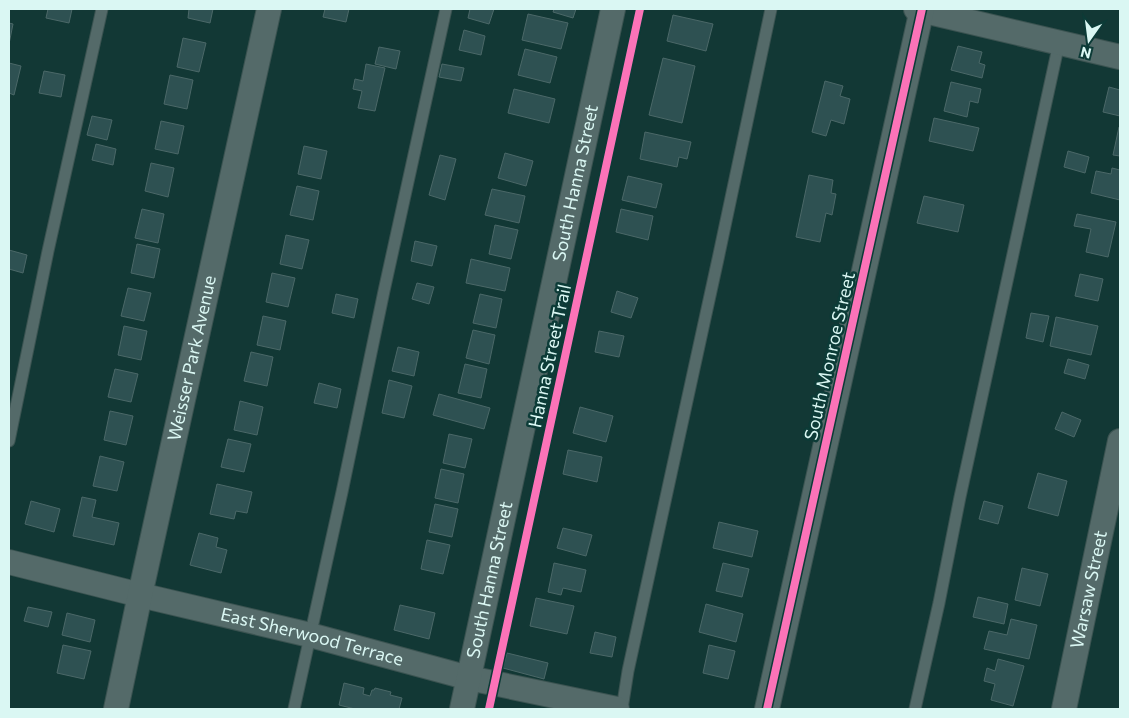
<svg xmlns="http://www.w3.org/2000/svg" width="1129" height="718" viewBox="0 0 1129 718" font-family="Commissioner,sans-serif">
<rect width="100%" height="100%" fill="#123835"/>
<path fill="#2e5152" stroke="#4b6868" d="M48,9H72L69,23L46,18Z
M189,9H213L210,23L188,18Z
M325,9H349L346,22L323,17Z
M470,9H494L489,24L468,18Z
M554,9H576L573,18L553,12Z
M528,14L568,23L561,49L522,40Z
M673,15L713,24L706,51L667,41Z
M9,23L13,24L9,44Z
M464,30L485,36L481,55L459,50Z
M183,38L206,43L199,72L177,67Z
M958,46L982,52L979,63L985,65L982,78L951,70Z
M379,47L400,51L396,69L375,64Z
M525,49L557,57L550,83L518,75Z
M663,58L695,66L682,123L649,115Z
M9,63L21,66L14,95L9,93Z
M366,64L385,68L375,111L358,108L362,91L353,89L355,79L363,81Z
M442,64L464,68L461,81L439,77Z
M44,71L65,75L61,97L39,93Z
M170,75L193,80L187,109L164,104Z
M825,81L843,86L840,96L850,99L844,124L831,120L826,136L812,132Z
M951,82L981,89L978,103L970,101L967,117L944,111Z
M1109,87L1120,90V116L1103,112Z
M514,89L555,99L549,123L508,113Z
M92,116L112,120L107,140L87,135Z
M934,118L979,128L973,151L929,141Z
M161,121L184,126L178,154L155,149Z
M1119,127H1120V156L1113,155Z
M645,132L691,142L687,159L679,157L677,167L640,159Z
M96,144L116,149L113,165L92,160Z
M304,146L327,151L321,179L298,174Z
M1068,151L1089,157L1085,173L1064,167Z
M505,153L533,161L526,186L498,178Z
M440,155L456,159L445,200L429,195Z
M151,163L174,168L168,197L145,191Z
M1112,168L1120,170V200L1091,193L1096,171L1111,174Z
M809,175L833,180L831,193L836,194L832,215L826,213L820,242L796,237Z
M628,176L662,184L656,208L622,200Z
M297,186L319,191L313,220L290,215Z
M492,189L525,196L519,223L485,215Z
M924,196L964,205L958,232L917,223Z
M142,209L164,214L158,243L135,238Z
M621,209L653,216L648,240L616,232Z
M1077,214L1116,222L1108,257L1086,252L1091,229L1074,226Z
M495,225L518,230L511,259L489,254Z
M286,235L309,240L302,269L280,264Z
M415,241L437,246L432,266L411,261Z
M137,244L160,249L154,278L131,273Z
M9,250L27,255L23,273L9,269Z
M471,259L510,268L505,291L466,283Z
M272,273L295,278L288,307L266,302Z
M1080,274L1103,279L1098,301L1075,296Z
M417,283L434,287L429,304L412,299Z
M128,288L151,293L144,321L121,316Z
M617,291L638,298L631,318L611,312Z
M336,294L358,299L354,318L332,313Z
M480,294L502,299L496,328L473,323Z
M1031,313L1049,316L1043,342L1026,338Z
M263,316L286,321L280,350L257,345Z
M1056,317L1098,326L1091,355L1050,346Z
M124,326L147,331L141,360L118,355Z
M473,330L495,335L489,364L466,358Z
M599,331L624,336L619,357L595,352Z
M398,347L419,352L414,376L392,371Z
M251,352L273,357L267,386L244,381Z
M1068,359L1089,365L1085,379L1064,373Z
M465,364L487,369L481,398L458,393Z
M115,369L138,374L131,402L108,397Z
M389,380L412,386L404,418L382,413Z
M319,383L341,389L337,408L314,403Z
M439,394L490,408L484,429L433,415Z
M240,401L263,407L257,435L234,430Z
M580,407L613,416L606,442L573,433Z
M110,411L133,416L126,445L104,440Z
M1062,412L1081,420L1074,437L1055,429Z
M449,434L472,439L465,468L443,463Z
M228,439L251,444L244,472L221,467Z
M568,450L602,457L597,482L563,474Z
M100,456L124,462L117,491L93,486Z
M441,469L464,474L458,503L435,498Z
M1038,473L1067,481L1058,516L1028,508Z
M217,484L252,492L247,513L236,511L234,519L210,514Z
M82,497L96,500L92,517L119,523L114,545L73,536Z
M31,501L60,509L54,532L25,524Z
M984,501L1003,506L998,524L979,519Z
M435,504L458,509L452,537L429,532Z
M719,522L758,531L752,557L713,548Z
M563,528L592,535L586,556L557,548Z
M199,533L218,538L216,547L227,550L221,573L190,565Z
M427,540L450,545L443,574L421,569Z
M554,563L586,570L581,592L563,588L561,595L548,592Z
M723,563L749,569L742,597L716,591Z
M1022,568L1048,574L1040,606L1015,600Z
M978,597L1008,604L1004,624L973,617Z
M536,598L574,606L567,634L530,626Z
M706,604L743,614L736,642L699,632Z
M400,605L435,613L429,639L394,630Z
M28,607L52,612L48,627L24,621Z
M67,613L95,620L90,642L62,635Z
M1011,619L1037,625L1029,659L984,649L989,631L1007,635Z
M595,632L616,637L612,657L590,653Z
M63,645L91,651L84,679L57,673Z
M709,645L735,651L728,679L703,673Z
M507,653L548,663L544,679L503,668Z
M998,659L1024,666L1013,706L991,700L995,684L984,681L987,668L995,671Z
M344,683L364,688L363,694L370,696L372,690H374L375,688L391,692L390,695L402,698L399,709H355L339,705Z"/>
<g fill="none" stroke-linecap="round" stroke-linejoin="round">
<g stroke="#3b5351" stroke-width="13">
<path id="lane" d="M9,441L48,251L102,9
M294,709L342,492L384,291L446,9
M622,709L628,671L718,259L771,9
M915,709L939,603L960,497L1059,43"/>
</g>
<g stroke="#3b5351" stroke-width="26">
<g id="street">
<path d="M916,9L1120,57"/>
<path id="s1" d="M9,562L140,595L310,635L469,678L617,709"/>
<path id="s2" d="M116,709L140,595L269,9"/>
<path id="s3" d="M462,709L613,9"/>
<path d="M767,709L922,9"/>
<path id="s4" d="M1064,709L1120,441"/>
</g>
</g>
<use href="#lane" stroke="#546a69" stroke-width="11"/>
<use href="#street" stroke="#546a69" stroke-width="24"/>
<g stroke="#0c3b37" stroke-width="11">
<path id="cycleway" d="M489,709L640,9
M767,709L922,9"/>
</g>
<use href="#cycleway" stroke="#fb73b8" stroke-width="8"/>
</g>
<g text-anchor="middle" stroke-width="5" stroke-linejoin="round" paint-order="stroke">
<g font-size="18" fill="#daf7f3" stroke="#0c3b37">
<text dy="6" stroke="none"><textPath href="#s3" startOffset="538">South Hanna Street</textPath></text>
<text transform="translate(550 356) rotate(-78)" y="6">Hanna Street Trail</text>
<text transform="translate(830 356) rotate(-77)" y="6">South Monroe Street</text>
<text dy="6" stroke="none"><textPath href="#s2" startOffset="359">Weisser Park Avenue</textPath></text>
<text dy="6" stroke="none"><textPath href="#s3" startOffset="132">South Hanna Street</textPath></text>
<text dy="6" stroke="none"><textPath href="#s4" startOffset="122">Warsaw Street</textPath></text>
<text dy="6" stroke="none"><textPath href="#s1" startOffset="312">East Sherwood Terrace</textPath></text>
</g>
</g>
<rect width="1129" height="718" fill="none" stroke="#daf7f3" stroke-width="20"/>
<g transform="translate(1089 40) rotate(194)" stroke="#0c3b37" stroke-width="4" paint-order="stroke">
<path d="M0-4L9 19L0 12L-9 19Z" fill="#daf7f3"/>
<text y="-8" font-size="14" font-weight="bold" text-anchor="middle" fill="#daf7f3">N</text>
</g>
</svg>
